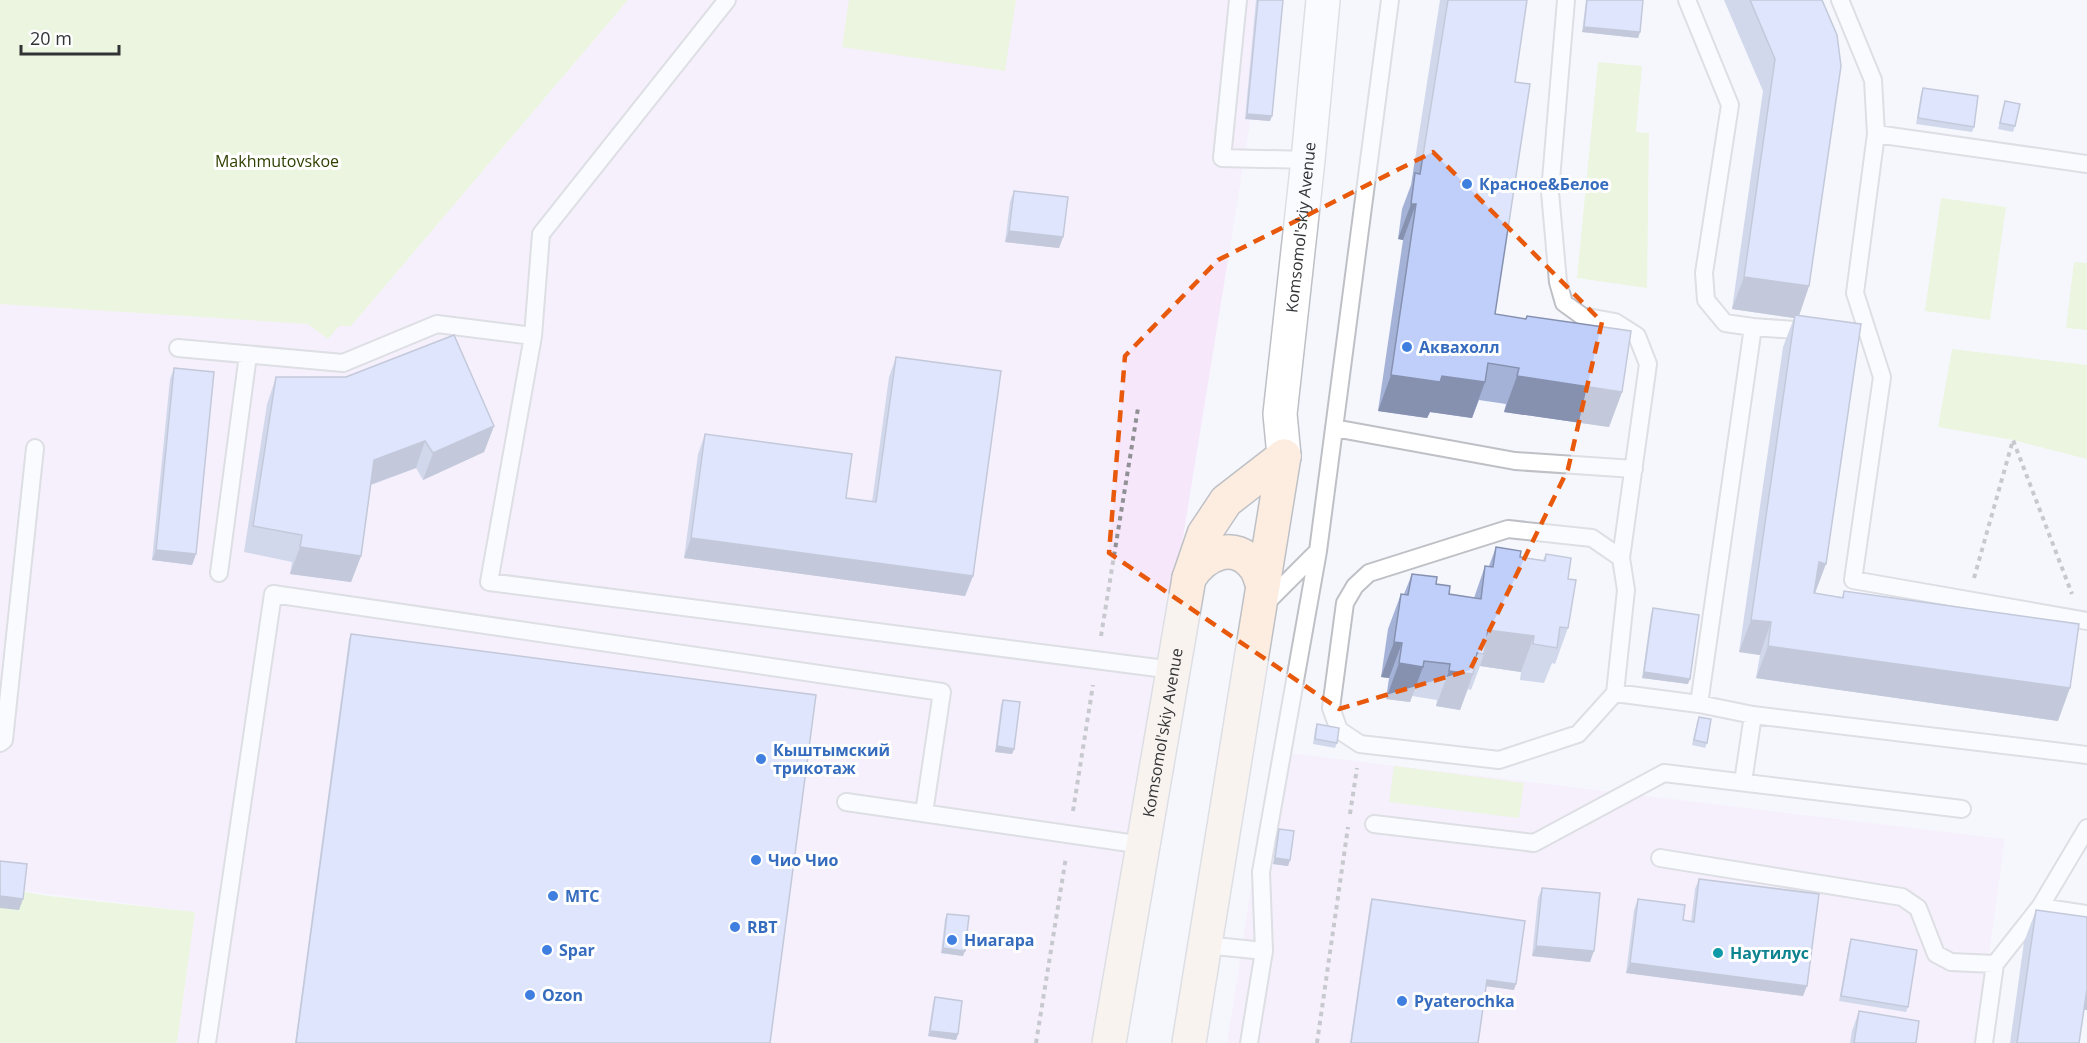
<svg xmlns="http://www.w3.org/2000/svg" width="2087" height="1043" viewBox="0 0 2087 1043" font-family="'Open Sans',sans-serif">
<rect width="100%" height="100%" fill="#f5f7fd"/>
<path fill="#f6e7fb" d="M628,0H1270L1158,692L1096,1043H177L195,912L0,888V304L351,326Z
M1272,751L2005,839L1977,1043H1227Z"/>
<path fill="#def2bc" d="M0,0H628L351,326H339L328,339L308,324L0,304Z
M849,0H1016L1005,71L842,47Z
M1598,62L1642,66L1636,132L1649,133L1647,288L1577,278Z
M1941,198L2006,207L1990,320L1925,311Z
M2074,262L2087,263V330L2066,328Z
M1952,349L2087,365V459L2013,440L1938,427Z
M1394,766L1524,783L1519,818L1389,802Z
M0,888L49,896L195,912L177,1043H0Z"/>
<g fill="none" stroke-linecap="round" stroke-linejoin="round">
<g stroke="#bec0c5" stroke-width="20">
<path id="lane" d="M727,0L541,234L533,336L489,582L1173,670
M1238,0L1222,158L1308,160
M1566,0L1550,192L1558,282L1564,303L1582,316L1615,322L1637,336L1648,364L1621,558L1626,590L1615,693L1699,704
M1687,0L1730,105L1704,273L1706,300L1725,323L1753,327L1699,704L1753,715L2087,755
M1840,0L1873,80L1876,134L1855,293L1882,377L1853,580L2087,621
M1876,134L2087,164
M1753,327L1810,331
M178,348L343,363L437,324L533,336
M1334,428L1515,461L1634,469
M219,573L248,355
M1263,606L1318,551
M1615,693L1578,734L1499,760L1360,744L1339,730L1331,708L1345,603L1355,586L1369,573L1508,529L1592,538L1621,558
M0,743L4,740L35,448
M1743,782L1753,715
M846,802L1143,845
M1374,824L1534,843L1664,773L1962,809
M1660,858L1902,897L1918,908L1936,954L1951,962L1995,964
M2040,907L2087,914
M1205,945L1264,951L1249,1043
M1264,951L1261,872L1318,551L1390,0
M207,1043L273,594L942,692L924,813
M1984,1043L1995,964L2040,907L2087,828"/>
</g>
<g stroke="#bec0c5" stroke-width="36">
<g id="street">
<path id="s1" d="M1284,456L1280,414L1308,160L1323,0"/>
</g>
</g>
<g stroke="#bec0c5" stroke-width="36">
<g id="secondary">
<path d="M1189,578C1204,554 1235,539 1255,567C1259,572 1260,579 1263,585"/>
<path id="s2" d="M1109,1043L1189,578L1204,534L1226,501L1284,456"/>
<path d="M1189,1043L1284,456"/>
</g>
</g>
<path stroke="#909195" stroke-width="4" stroke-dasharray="4.5 4.5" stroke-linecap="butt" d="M1974,578L2013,440L2072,594
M1101,636L1138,408
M1073,811L1093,685
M1350,814L1357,768
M1036,1043L1066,857
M1317,1043L1348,827"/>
<use href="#lane" stroke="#fff" stroke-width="16"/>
<use href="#street" stroke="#fff" stroke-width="33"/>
<use href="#secondary" stroke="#fcede0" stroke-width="33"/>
</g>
<path fill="#a5b2d7" d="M1256,0H1283L1270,121L1245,119Z
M1440,0H1527L1515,82L1495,314L1525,319L1527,316L1622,392L1609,427L1504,412L1506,404L1479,400L1472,418L1430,412L1427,418L1378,411L1403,240L1398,239L1402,209L1411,185Z
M1586,0H1643L1640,32L1638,38L1582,32Z
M1724,0H1822L1809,286L1799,315L1815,593L1842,597L1844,591L2058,721L1756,678L1760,655L1739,652L1783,347L1794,318L1732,309L1763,91Z
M1923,88L1974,127L1972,132L1916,124L1921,93Z
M2005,101L2015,126L2013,132L1998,129Z
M1014,191L1063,237L1059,248L1005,242L1010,202Z
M896,357L973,576L965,596L684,558L698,454L705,434L846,498L872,502L889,377Z
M174,368L196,554L192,565L152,560L170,379Z
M276,377L494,426L484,452L423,480L416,468L371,485L361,556L351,582L290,574L292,562L244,552L267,404Z
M1496,547L1520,557L1543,560L1546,554L1568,579V628L1555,664L1552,663L1544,683L1520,680L1521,672L1480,666L1471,690L1468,689L1460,710L1436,706L1437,700L1412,696L1410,702L1386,699L1389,678L1381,677L1388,629L1401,594H1404L1412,574L1449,594L1474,598L1485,566H1489Z
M1653,608L1688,684L1642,678L1651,614Z
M351,634L770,1043H295L349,639Z
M1003,700L1014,749L1012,754L995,752L1001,705Z
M1699,717L1707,743L1705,748L1692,745L1697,722Z
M1317,724L1337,743L1335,748L1313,744L1315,730Z
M1279,829L1290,860L1288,866L1273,864L1277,835Z
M1699,879L1803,996L1626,973L1634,910L1638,899L1683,920L1691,921L1695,889Z
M1542,888L1590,962L1532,956L1538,898Z
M1372,899L1514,990L1486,986L1478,1043H1350L1370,904Z
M2036,910L2087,917V1010H2084L2079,1043H2010L2024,942Z
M947,914L963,956L941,953L945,919Z
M1851,939L1908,1007L1906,1012L1839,1001L1849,945Z
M935,997L958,1034L956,1040L928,1036L933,1003Z
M1859,1011L1916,1043H1850L1852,1031Z"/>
<path fill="#8691af" d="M1584,27L1640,32L1638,38L1582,32Z
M1247,114L1272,116L1270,121L1245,119Z
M1411,204H1416L1403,240L1398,239Z
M1009,231L1063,237L1059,248L1005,242Z
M1744,277L1809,286L1798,319L1795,315L1794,318L1732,309Z
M1391,375L1442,376L1485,382L1472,418L1430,412L1427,418L1378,411Z
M1517,376L1622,392L1609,427L1504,412Z
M494,426L484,452L423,480L433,453Z
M425,441L416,468L364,487L374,460Z
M691,538L973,576L965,596L684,558Z
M300,547L361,556L351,582L290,574Z
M156,550L196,554L192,565L152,560Z
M1819,562L1826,564L1814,596L1807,595Z
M1751,620L1771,622L1760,655L1739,652Z
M1488,630L1534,636L1521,672L1480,666L1484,654Z
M1394,642L1402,643L1389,678L1381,677Z
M1768,646L2070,688L2058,721L1756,678Z
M1399,663L1423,667L1410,702L1386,699Z
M1449,671L1473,674L1460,710L1436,706Z
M1644,672L1690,679L1688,684L1642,678Z
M997,746L1014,749L1012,754L995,752Z
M1275,858L1290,860L1288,866L1273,864Z
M0,896L23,899L19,910L0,908Z
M1536,946L1594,951L1590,962L1532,956Z
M943,948L965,951L963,956L941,953Z
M1630,963L1807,986L1803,996L1626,973Z
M1487,980L1516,984L1514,990L1485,986Z
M2087,981V1010L2077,1009Z
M930,1031L958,1034L956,1040L928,1036Z"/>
<path fill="#c0cffa" stroke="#8691af" stroke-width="1.5" d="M1258,0H1283L1272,116L1247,114Z
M1448,0H1527L1515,82L1530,84L1495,314L1526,319L1527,316L1631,331L1622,392L1517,376L1519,368L1488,363L1485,382L1442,376L1440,382L1391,375L1416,204H1411L1415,173L1420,174Z
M1587,0H1643L1640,32L1584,27Z
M1750,0H1822L1837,35L1841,66L1809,286L1744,277L1775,59Z
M1923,88L1978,96L1974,127L1918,118Z
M2005,101L2020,104L2015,126L2000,123Z
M1014,191L1068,197L1063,237L1009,231Z
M1795,315L1861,324L1826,564L1819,562L1814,593L1843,598L1844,591L2079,624L2070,688L1768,646L1771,622L1751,620Z
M454,335L494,426L433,453L425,441L374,460L361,556L300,547L302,535L253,526L276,377H346Z
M896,357L1001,371L973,576L691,538L705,434L852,454L846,498L876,502Z
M174,368L214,372L196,554L156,550Z
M1496,547L1521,551L1520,557L1545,561L1546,554L1571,558L1568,579L1576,580L1568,628L1560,627L1557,648L1533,644L1534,636L1488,630L1484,654L1477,653L1473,674L1449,671L1450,664L1424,661L1423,667L1399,663L1402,643L1394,642L1401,594L1408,595L1412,574L1437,577L1436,584L1450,586L1449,594L1481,599L1485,566L1493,567Z
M1653,608L1699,615L1690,679L1644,672Z
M351,634L816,695L770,1043H296Z
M1003,700L1020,702L1014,749L997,746Z
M1699,717L1711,719L1707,743L1694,740Z
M1317,724L1339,728L1337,743L1315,739Z
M1279,829L1294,831L1290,860L1275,858Z
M0,861L27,864L23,899L0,896Z
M1699,879L1819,894L1807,986L1630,963L1638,899L1685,905L1683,920L1694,922Z
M1542,888L1600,893L1594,951L1536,946Z
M1372,899L1525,921L1516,984L1487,980L1478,1043H1351Z
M2036,910L2087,917V989L2079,1043H2017Z
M947,914L969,916L965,951L943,948Z
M1851,939L1917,950L1908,1007L1841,996Z
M935,997L962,1001L958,1034L930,1031Z
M1859,1011L1919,1021L1916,1043H1854Z"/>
<path d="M0 0H2087V1043H0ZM1433,152L1602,322L1568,469L1470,670L1339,709L1109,553L1125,356L1218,260Z" fill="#f5f7fd" fill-opacity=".55" fill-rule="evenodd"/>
<path fill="none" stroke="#e8590c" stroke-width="4.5" stroke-dasharray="12 8" stroke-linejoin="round" d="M1433,152L1602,322L1568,469L1470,670L1339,709L1109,553L1125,356L1218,260Z"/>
<g fill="#3f7fe0" stroke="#fff" stroke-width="2">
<circle cx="1467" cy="184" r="6"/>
<circle cx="1407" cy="347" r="6"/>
<circle cx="761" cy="759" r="6"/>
<circle cx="756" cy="860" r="6"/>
<circle cx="553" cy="896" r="6"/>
<circle cx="735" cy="927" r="6"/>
<circle cx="952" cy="940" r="6"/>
<circle cx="547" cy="950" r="6"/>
<circle cx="530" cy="995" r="6"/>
<circle cx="1402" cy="1001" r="6"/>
</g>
<circle fill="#0f9aa8" stroke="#fff" stroke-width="2" cx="1718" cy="953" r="6"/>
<g text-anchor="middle" stroke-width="6" stroke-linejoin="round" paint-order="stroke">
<g font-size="16" fill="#2f4000" stroke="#fff">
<text x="277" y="167">Makhmutovskoe</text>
</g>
<g font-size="16" font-weight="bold" fill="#366cbe" stroke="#fff" text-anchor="start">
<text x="1479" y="190">Красное&amp;Белое</text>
<text x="1419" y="353">Аквахолл</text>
<text x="773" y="756">Кыштымский<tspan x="773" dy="18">трикотаж</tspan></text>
<text x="768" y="866">Чио Чио</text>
<text x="565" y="902">МТС</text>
<text x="747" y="933">RBT</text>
<text x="964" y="946">Ниагара</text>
<text x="559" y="956">Spar</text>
<text x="542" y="1001">Ozon</text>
<text x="1414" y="1007">Pyaterochka</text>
</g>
<g font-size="16" fill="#323335" stroke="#fff">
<text dy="6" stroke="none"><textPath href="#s1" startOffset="230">Komsomol'skiy Avenue</textPath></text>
<text dy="6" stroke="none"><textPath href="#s2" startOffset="315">Komsomol'skiy Avenue</textPath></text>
</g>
<g font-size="16" font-weight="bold" fill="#0d838f" stroke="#fff" text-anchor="start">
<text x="1730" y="959">Наутилус</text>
</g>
</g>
<path d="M21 45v9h98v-9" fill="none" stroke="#323335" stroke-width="3"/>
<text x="30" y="45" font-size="18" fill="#323335" stroke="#ffffff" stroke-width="4.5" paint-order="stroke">20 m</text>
</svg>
